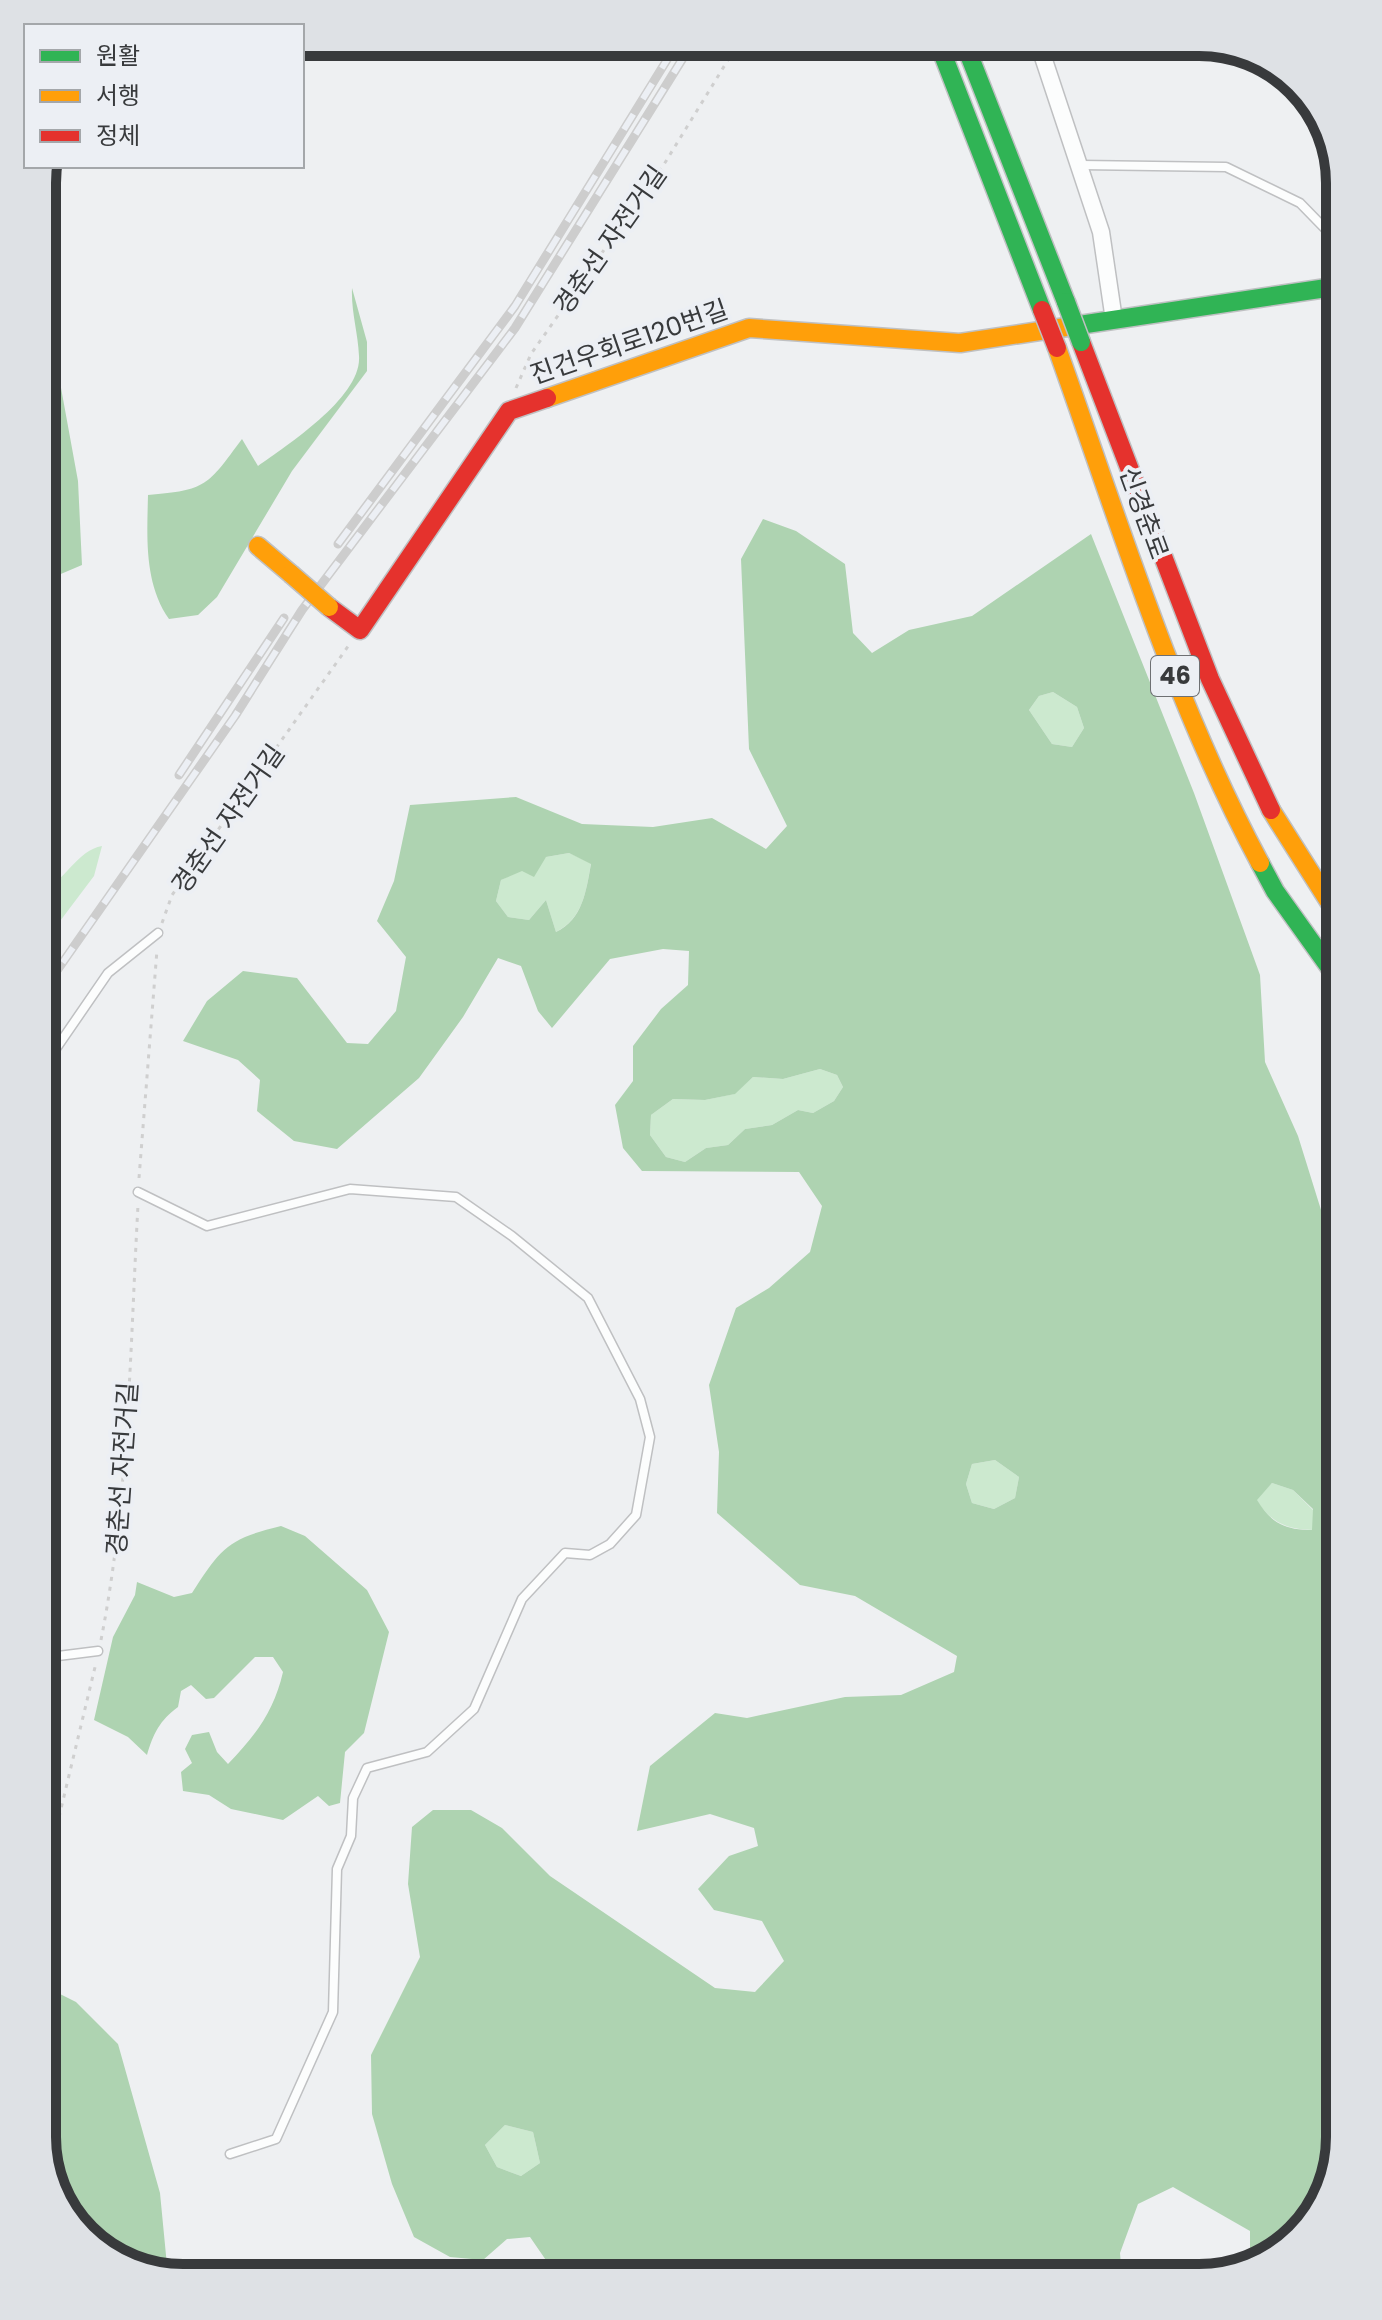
<svg xmlns="http://www.w3.org/2000/svg" width="1382" height="2320" viewBox="0 0 1382 2320" font-family="Poppins,'Noto Sans KR',sans-serif">
<rect width="100%" height="100%" fill="#eef0f2"/>
<path fill="#cce9cf" d="M1053,692L1077,707L1084,728L1072,747L1052,744L1029,710L1039,696Z
M102,846L94,876L42,945V893C64,881 78,850 102,846Z
M569,853L591,863C586,892 583,918 556,932L546,900L529,920L508,917L496,901L501,880L546,857Z
M820,1069L837,1075L843,1087L834,1101L813,1113L798,1110L772,1125L745,1129L728,1145L706,1148L685,1162L666,1157L650,1135L651,1115L673,1099L705,1100L734,1094L753,1077L783,1079Z
M995,1460L1019,1477L1015,1498L994,1509L972,1503L966,1484L972,1464Z
M1272,1483L1293,1490L1313,1510V1530C1285,1529 1272,1523 1256,1500Z
M505,2125L533,2132L540,2163L521,2176L497,2167L485,2145Z"/>
<path fill="#aed3b1" fill-rule="evenodd" d="M42,259L48,279L53,344L78,481L82,565L42,582Z
M352,288L367,342V371L292,471L217,597L198,615L169,619C144,583 147,538 148,495C207,490 207,486 242,439L258,466C287,445 362,397 359,356C358,332 351,312 352,288Z
M763,519L796,531L845,564L853,633L872,653L909,630L972,616L1091,534L1194,793L1260,975L1265,1062L1298,1136L1340,1271V2088L1311,2193L1307,2223L1261,2264L1250,2266V2231L1173,2187L1138,2204L1120,2253L1122,2278H547L550,2266L530,2237L507,2239L483,2260L450,2257L414,2237L392,2184L372,2114L371,2055L420,1957L408,1884L412,1827L433,1810H471L502,1828L550,1876L715,1988L755,1992L784,1961L762,1921L714,1910L698,1889L729,1856L758,1846L754,1828L710,1814L637,1831L650,1766L715,1713L747,1718L845,1697L901,1695L954,1672L957,1656L855,1596L800,1585L717,1513L719,1452L709,1385L736,1308L769,1288L810,1252L822,1206L799,1172L642,1171L623,1148L615,1105L633,1081V1046L661,1009L688,985L689,951L663,949L610,959L552,1028L538,1011L521,966L498,958L463,1017L419,1078L337,1149L294,1141L257,1111L260,1080L238,1060L183,1041L207,1001L243,971L297,978L347,1043L368,1044L396,1011L406,957L377,921L394,881L410,805L516,797L582,824L653,827L712,818L766,849L787,826L749,749L741,559ZM1053,692L1077,707L1084,728L1072,747L1052,744L1029,710L1039,696ZM569,853L591,864C586,891 583,919 556,932L546,900L529,920L508,917L496,901L501,880L522,871L534,877L546,857ZM820,1069L837,1075L843,1087L834,1101L813,1113L798,1110L772,1125L745,1129L728,1145L706,1148L685,1162L666,1157L650,1135L651,1115L673,1099L705,1100L735,1094L753,1077L783,1079ZM995,1460L1019,1477L1015,1498L994,1509L972,1503L966,1484L972,1464ZM1272,1483L1293,1490L1313,1509L1312,1530C1285,1530 1271,1523 1257,1500ZM505,2125L533,2132L540,2163L521,2176L497,2167L485,2145Z
M281,1526L305,1536L367,1590L389,1632L364,1733L345,1752L340,1803L329,1806L318,1796L283,1820L231,1809L209,1795L183,1791L181,1772L192,1763L185,1749L192,1735L209,1732L217,1752L228,1764C256,1735 274,1711 283,1672L273,1657H255L214,1698L206,1699L191,1685L181,1691L178,1707C160,1720 153,1734 147,1755L128,1737L94,1720L113,1637L135,1595L137,1582L174,1597L192,1593C221,1548 227,1539 281,1526Z
M42,1985L76,2002L118,2044L160,2193L168,2276L105,2254L56,2199L42,2137Z"/>
<g fill="none" stroke-linecap="round" stroke-linejoin="round">
<g stroke="#bfc0c2" stroke-width="11">
<path id="lane" d="M1081,165L1226,167L1300,203L1340,244
M42,1069L108,973L158,933
M138,1192L207,1226L350,1189L456,1197L512,1236L588,1298L640,1399L650,1437L636,1515L610,1544L590,1555L565,1553L522,1599L474,1709L427,1752L367,1768L353,1798L351,1836L337,1869L333,2012L276,2139L230,2154
M42,1658L98,1651"/>
</g>
<g stroke="#bfc0c2" stroke-width="19">
<path id="street" d="M1038,42L1101,232L1114,320"/>
</g>
<g stroke="#bfc0c2" stroke-width="21">
<path id="fast" d="M938,42L1042,310
M964,42L1066,302
M1066,327L1340,286
M1260,863L1275,891L1340,982"/>
</g>
<g stroke="#bfc0c2" stroke-width="21">
<path id="slow" d="M1057,348C1119,521 1173,701 1260,863
M547,398L749,328L960,343L1066,327
M258,546L291,574
M1271,810L1340,919"/>
</g>
<g stroke="#bfc0c2" stroke-width="21">
<path id="jam" d="M1081,342L1210,679L1271,810
M329,607L360,630L509,411L547,398"/>
</g>
<path stroke="#cfcfcf" stroke-width="3" stroke-dasharray="4 6" stroke-linecap="butt" d="M516,388L531,354L663,166L739,42
M162,923L172,895L349,645
M139,1178L157,950
M101,1640C129,1497 130,1350 138,1205
M42,1864L59,1817L96,1663"/>
<use href="#lane" stroke="#fcfdfd" stroke-width="8"/>
<use href="#street" stroke="#fcfdfd" stroke-width="16"/>
<use href="#fast" stroke="#30b455" stroke-width="18"/>
<use href="#slow" stroke="#ff9f0a" stroke-width="18"/>
<use href="#jam" stroke="#e5322d" stroke-width="18"/>
<g stroke="#cdcdcd" stroke-width="9">
<path id="rail" d="M338,544L515,306L678,42
M179,775L284,618
M42,992L235,716L302,610L515,328L693,42"/>
</g>
<use href="#rail" stroke="#eceff4" stroke-width="6" stroke-dasharray="18" stroke-linecap="butt"/>
<g stroke="#bfc0c2" stroke-width="21" stroke-linecap="butt">
<path id="fast-bridge" d="M1066,302L1081,342"/>
</g>
<g stroke="#bfc0c2" stroke-width="21" stroke-linecap="butt">
<path id="slow-bridge" d="M291,574L329,607"/>
</g>
<g stroke="#bfc0c2" stroke-width="21" stroke-linecap="butt">
<path id="jam-bridge" d="M1042,310L1057,348"/>
</g>
<use href="#fast-bridge" stroke="#30b455" stroke-width="18"/>
<use href="#slow-bridge" stroke="#ff9f0a" stroke-width="18"/>
<use href="#jam-bridge" stroke="#e5322d" stroke-width="18"/>
</g>
<g text-anchor="middle" stroke-width="8" stroke-linejoin="round" paint-order="stroke">
<rect fill="#eceff4" stroke="#6e7073" stroke-width="2" x="1151" y="656" width="48" height="40" rx="6"/>
<g font-size="24" font-weight="bold" fill="#383a3c">
<text x="1175" y="684">46</text>
</g>
<g font-size="26" fill="#383a3c" stroke="#eceff4">
<text transform="translate(610 240) rotate(-55)" y="9">경춘선 자전거길</text>
<text transform="translate(629 342) rotate(-19)" y="9">진건우회로120번길</text>
<text transform="translate(1144 513) rotate(70)" y="9">신경춘로</text>
<text transform="translate(228 819) rotate(-55)" y="9">경춘선 자전거길</text>
<text transform="translate(122 1469) rotate(-86)" y="9">경춘선 자전거길</text>
</g>
</g>
<path d="M0 0H1382V2320H0ZM183 56H1199A127 127 0 0 1 1326 183V2137A127 127 0 0 1 1199 2264H183A127 127 0 0 1 56 2137V183A127 127 0 0 1 183 56Z" fill="#dee1e5" fill-rule="evenodd"/>
<path fill="none" stroke="#383a3c" stroke-width="10" d="M183 56H1199A127 127 0 0 1 1326 183V2137A127 127 0 0 1 1199 2264H183A127 127 0 0 1 56 2137V183A127 127 0 0 1 183 56Z"/>
<rect x="24" y="24" width="280" height="144" fill="#eceff4" stroke="#a4a7aa" stroke-width="2"/>
<rect x="40" y="50" width="40" height="12" fill="#30b455" stroke="#a4a7aa" stroke-width="2"/>
<text x="96" y="64" font-size="24" fill="#383a3c">원활</text>
<rect x="40" y="90" width="40" height="12" fill="#ff9f0a" stroke="#a4a7aa" stroke-width="2"/>
<text x="96" y="104" font-size="24" fill="#383a3c">서행</text>
<rect x="40" y="130" width="40" height="12" fill="#e5322d" stroke="#a4a7aa" stroke-width="2"/>
<text x="96" y="144" font-size="24" fill="#383a3c">정체</text>
</svg>
